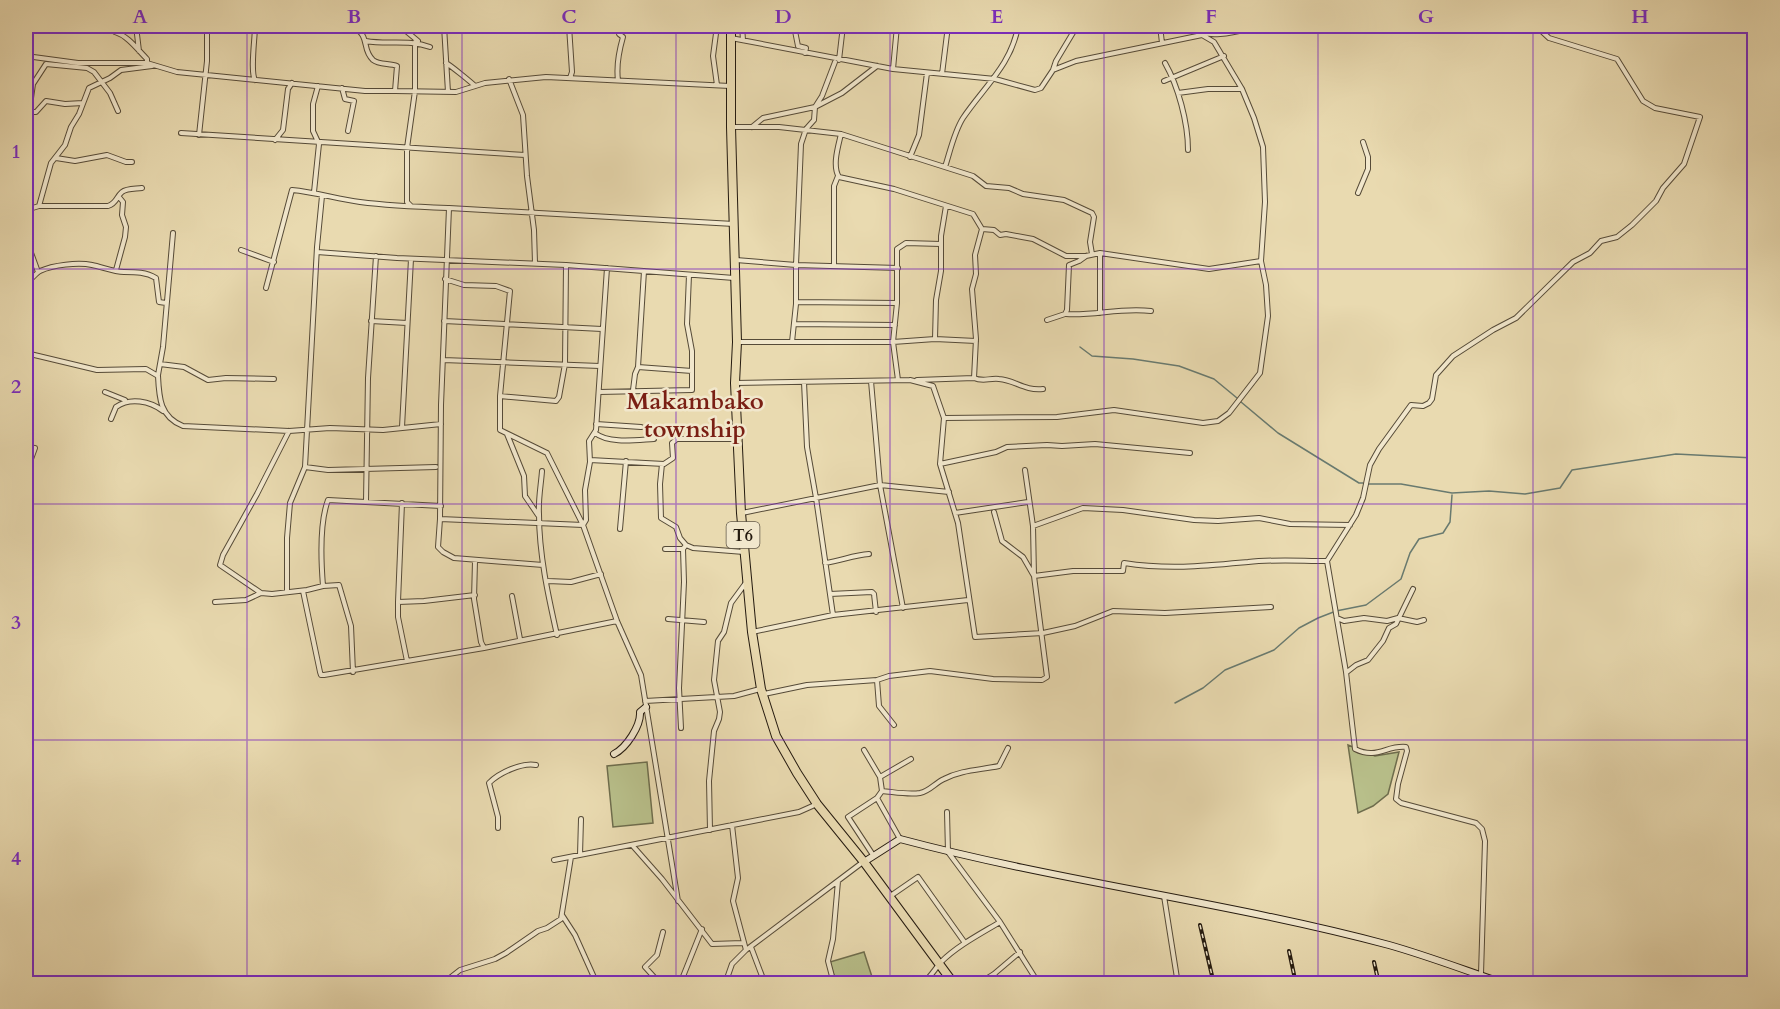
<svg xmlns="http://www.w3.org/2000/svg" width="1780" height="1009" viewBox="0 0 1780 1009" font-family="Cardo,serif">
<rect width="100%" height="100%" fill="#e9dab0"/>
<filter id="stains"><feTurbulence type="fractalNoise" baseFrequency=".00333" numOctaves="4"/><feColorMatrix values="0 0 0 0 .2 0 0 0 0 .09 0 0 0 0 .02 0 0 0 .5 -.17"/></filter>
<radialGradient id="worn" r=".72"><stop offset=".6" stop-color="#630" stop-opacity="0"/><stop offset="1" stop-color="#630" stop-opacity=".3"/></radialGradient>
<path fill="#b8bf8a" stroke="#6e6d4d" stroke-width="1.5" d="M1348,745L1375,756L1399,752L1388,794L1373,806L1358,813Z
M647,762L653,823L613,827L607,766Z
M864,952L874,983H836L830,962Z"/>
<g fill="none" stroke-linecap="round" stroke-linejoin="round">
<path stroke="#697a6f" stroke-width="1.5" d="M1080,347L1092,356L1133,359L1179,366L1214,379L1237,398
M1241,402L1278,433L1359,483H1363
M1368,484H1401L1452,493L1489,491L1525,494L1560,488L1572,470L1676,454L1754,458
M1175,703L1203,688L1225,670L1274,650L1299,628L1318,618L1336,611L1366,605L1401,579L1410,553L1419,539L1443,533L1450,522L1452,495"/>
<g stroke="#564b38" stroke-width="6">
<path id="street" d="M111,26L115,32C128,36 137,49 147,59V63
M136,26L139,51
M255,26C255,38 250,72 255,80
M277,26L353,27C371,36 361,49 373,60C379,65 390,63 397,66L395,91L456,92L485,83L546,77L730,86
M400,26L418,41
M444,26L448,92
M569,26L572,72L570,78
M717,26L713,56L717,85
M742,26L743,40
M794,26L798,46L806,48L805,53
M1067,26H1076
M1160,26L1162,43
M1190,26L1191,29C1212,40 1238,31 1260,26
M973,31L1009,26
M731,38L893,69L995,79L1035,90L1041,88L1053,70L1076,61L1202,35L1214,42L1242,89L1254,118L1263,147L1265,202L1261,261L1266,285L1268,316L1260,373L1229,413L1218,421L1203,423L1114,410L1057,417L944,418
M366,41C387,45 409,39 430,47
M26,56L78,63H147L177,72L365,91H395
M839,60L843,26
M446,63C450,65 471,82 475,86
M1165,63C1178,86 1188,122 1188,150
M46,64L87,68L94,72L110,93L118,111
M893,69L897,26
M1053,70L1056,61L1077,26
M942,74L948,26
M509,79L523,115L527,176L534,230L535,263
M618,80C616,65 619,51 623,37L619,34L620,26
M1164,81L1224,56
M342,88L345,99L354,101L348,131
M1178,93L1208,89H1242
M26,115L30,112H36L46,101L65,104L83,103
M26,115L30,105L33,84L46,64
M732,127H779L841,134L973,176L986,186L1009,188L1023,194L1064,200L1092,213L1094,217L1090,242L1092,254
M752,127L763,118L815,107L842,93L877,66
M181,133L525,155
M841,134C838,147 832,166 839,177L894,189L973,214L982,229L994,230L1000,235L1006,234L1033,239L1066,256H1086L1100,253L1209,269L1261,261
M199,135L207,61V26
M275,140L283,130L288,89L292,83
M910,157L919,135L927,73
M56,158L75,161L107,155L126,162H132
M945,167C950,152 954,132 963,118C983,88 1012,64 1018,26
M314,192L319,144L313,131V104L318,86
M1358,193L1368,169V157L1363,142
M39,206H108C117,203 116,197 122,192C127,188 136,189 142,188
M411,206L407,202V148L415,91V42
M26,210L39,206L51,163L65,145L71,127L79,114L89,88L110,78L121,70L152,66
M982,229L975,255L976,274L972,289L976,339L974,378C983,382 989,378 999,379C1015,380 1024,391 1043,389
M26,235L27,214
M26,239L38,272
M241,250L274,262
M317,252L397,258L566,265L734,278
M1100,253V313
M736,260L796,265L898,268
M834,265V186L838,176
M116,270L125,237L126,227L122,215L123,202L119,197
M644,271L638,367L692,371V351L687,324L689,275
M445,279L464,285L496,286L510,291L500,396V430L547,453L583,525L617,621L641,675L678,901
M26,283C31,280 35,274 40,271C53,265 78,262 92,265C102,267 114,272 124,272C136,272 146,272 156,278L159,302L166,303
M266,288L292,190C315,192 337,199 360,202C390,206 420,207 449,208
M796,302L897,303
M1066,314C1094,316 1122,307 1151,311
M1047,320L1065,314L1067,310L1069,265L1079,261L1086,256
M371,321L407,323
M444,321L602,329
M794,324L895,325
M935,339L936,300L941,271V236L946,206
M737,342H893L935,339L976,341
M792,342L796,304V265L801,144L806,129L814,120L815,107L822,96L835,62
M26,353L97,370L146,369L158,376C159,398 160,417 183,426L289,431L330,428L383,430L441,424
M443,360L600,366
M160,364L184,367L208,380L226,378L274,379
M158,375L163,347L173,233
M898,380L893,342L897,303V249L906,243L941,244
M910,380L933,386L944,418L940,464L958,523L975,637L1043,633L1075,626L1113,611L1165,613L1271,607
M917,380L974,378
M871,381L880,485L903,608
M804,382L807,447L816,498L833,615
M735,383L910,380
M633,390L635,374L638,367
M105,392L125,400
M599,392L692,390V371
M500,396L556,401L559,397L565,364L566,265
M111,419L116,407C130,397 150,401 163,411
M596,424L641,427
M402,427L411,259
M289,431L257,494L223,555L220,565L261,593L272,594L307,590L323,586L339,585L351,626L353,672
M595,433C609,444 636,440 654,439
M507,434L524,476L525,496L538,515
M26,447L35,448L31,459
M590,460L664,464L673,458L672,443L677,439H737
M662,464L660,484L661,518L676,527L680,538L686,545L693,548L744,552
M940,464L996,452L1007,447L1047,445L1062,446L1095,444L1190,453
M305,467L328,470L436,467
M542,471C541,485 538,500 539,514C539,554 548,595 557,635
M366,501L368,378L376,256
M402,503L398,602V617L407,661
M994,512L1002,541L1023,557L1034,576L1073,571H1123L1124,563C1168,570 1205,566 1248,562C1274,559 1301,561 1327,561
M742,513L880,485L949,492
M955,513L1028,502
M440,519L438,547L443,552L454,558L543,565
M583,525L440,519L441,405L449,208L734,224
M583,525L586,520L585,490L590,462L589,441L596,430L607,268
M1033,526L1083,508L1123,510L1194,520L1218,521L1259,518L1290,524L1350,525
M620,529L626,461
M665,549H683
M475,561L474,599L481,642L484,648
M825,563C841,561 853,555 869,554
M548,581L571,582L601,574
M323,586C321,561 319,524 328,500L441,506
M303,591L320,672L321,675H324L484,648L617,621
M287,592V538L290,503L305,467L317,247L322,196
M830,594L872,592L874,594L876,612
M512,596L520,639
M215,602L246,600L261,593
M398,602L424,601L475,595
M1337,618L1344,621L1364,618L1387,621L1398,618L1417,622L1424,620
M668,619L704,622
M752,632L833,615L968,600
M1347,672L1356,665L1368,660L1383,641L1389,628L1396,624L1413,589
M877,680L889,676L930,671L993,679L1042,680L1047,677L1034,576L1033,526L1025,470
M764,694L807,685L877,680L879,706L894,725
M645,701L734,696L760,689
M681,728L679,688L684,582L683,549L686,545
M864,750L880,777L882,791L877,798L848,817L873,855
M880,777L911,759
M882,791C894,792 908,795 920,793C930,791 935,783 944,779C961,770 980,770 999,766L1008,748
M877,798L900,839
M947,812L948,852L1000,922L1039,984
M732,825L738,878L733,901L746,950
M498,828V817L489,783C499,773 522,762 536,765
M710,830L709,781L714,731L719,719L720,712L714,680L718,641L724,632L731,603L745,584
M632,845L662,879L712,944L743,943
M580,855L581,819
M554,860L799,812L817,804
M1164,896L1177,978L1174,984
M889,897L918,877L965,943
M562,915L575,935L597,984
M663,932L657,955L645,967L655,978L668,984
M751,947L765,984
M994,974L999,984
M1481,974L1485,841L1482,829L1476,823L1401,803L1396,799L1398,784L1407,751L1406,747C1386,745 1377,760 1355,749L1346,672L1327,561L1356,515L1363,498L1370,465L1379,449L1411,405L1423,406L1429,403L1432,399L1436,375L1453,356L1493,330L1516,318L1573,262L1590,253L1601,241L1617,237L1632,225L1656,201L1663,188L1684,164L1700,117L1655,108L1643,101L1617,59L1549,38L1536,26
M442,984L460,970L495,959L506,953L538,931L547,928L561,919L571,857
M680,984L702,929
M725,984L732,964L746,950L863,862
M834,984L828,961L833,939L838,881
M922,984C931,977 934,970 941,962C957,946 980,934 1000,922
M978,984L994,974L1020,952"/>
</g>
<g stroke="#251b10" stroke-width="8">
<path id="secondary" d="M614,754C626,748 641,726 640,712L646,707
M864,862L900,839C1061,882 1228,902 1389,945C1428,956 1467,971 1506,984"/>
</g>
<g stroke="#251b10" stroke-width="10">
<path id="highway" d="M731,26V127L737,342L735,383L741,513L752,632L761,689L776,736L797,773L817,804L864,862L954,984"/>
</g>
<use href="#street" stroke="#f1e7cc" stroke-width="4"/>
<use href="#secondary" stroke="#f1e7cc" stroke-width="6"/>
<use href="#highway" stroke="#e9dab0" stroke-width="8"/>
<g stroke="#251b10" stroke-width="4">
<path id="rail" d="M1200,925L1214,984
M1289,951L1296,984
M1374,962L1379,984"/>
</g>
<use href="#rail" stroke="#f1e7cc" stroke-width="1.5" stroke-dasharray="4.5" stroke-linecap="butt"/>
</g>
<path fill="none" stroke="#7b2cbf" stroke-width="1.5" stroke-opacity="0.55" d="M247,26V984M462,26V984M676,26V984M890,26V984M1104,26V984M1318,26V984M1533,26V984M26,269H1754M26,504H1754M26,740H1754"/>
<g text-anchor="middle" stroke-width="5" stroke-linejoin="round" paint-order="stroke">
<rect fill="#f1e7cc" stroke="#625848" stroke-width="1.5" x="726.5" y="522" width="33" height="26" rx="4.5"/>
<g font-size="16" font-weight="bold" fill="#251b10">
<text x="743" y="541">T6</text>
</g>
<g font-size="24" font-weight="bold" fill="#7a1f14" stroke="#f1e7cc">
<text x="695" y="409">Makambako<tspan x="695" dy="28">township</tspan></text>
</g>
</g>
<rect width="1780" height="1009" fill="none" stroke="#e9dab0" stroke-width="66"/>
<rect x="33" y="33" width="1714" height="943" fill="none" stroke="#7b2cbf" stroke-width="2"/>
<g font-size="20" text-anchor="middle" font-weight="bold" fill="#7b2cbf">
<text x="140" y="23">A</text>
<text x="354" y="23">B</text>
<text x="569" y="23">C</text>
<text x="783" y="23">D</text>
<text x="997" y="23">E</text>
<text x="1211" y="23">F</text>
<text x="1426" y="23">G</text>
<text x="1640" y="23">H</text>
<text x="16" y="158">1</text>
<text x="16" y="393">2</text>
<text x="16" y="629">3</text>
<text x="16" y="865">4</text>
</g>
<rect width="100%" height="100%" filter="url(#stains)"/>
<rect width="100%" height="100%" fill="url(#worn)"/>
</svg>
